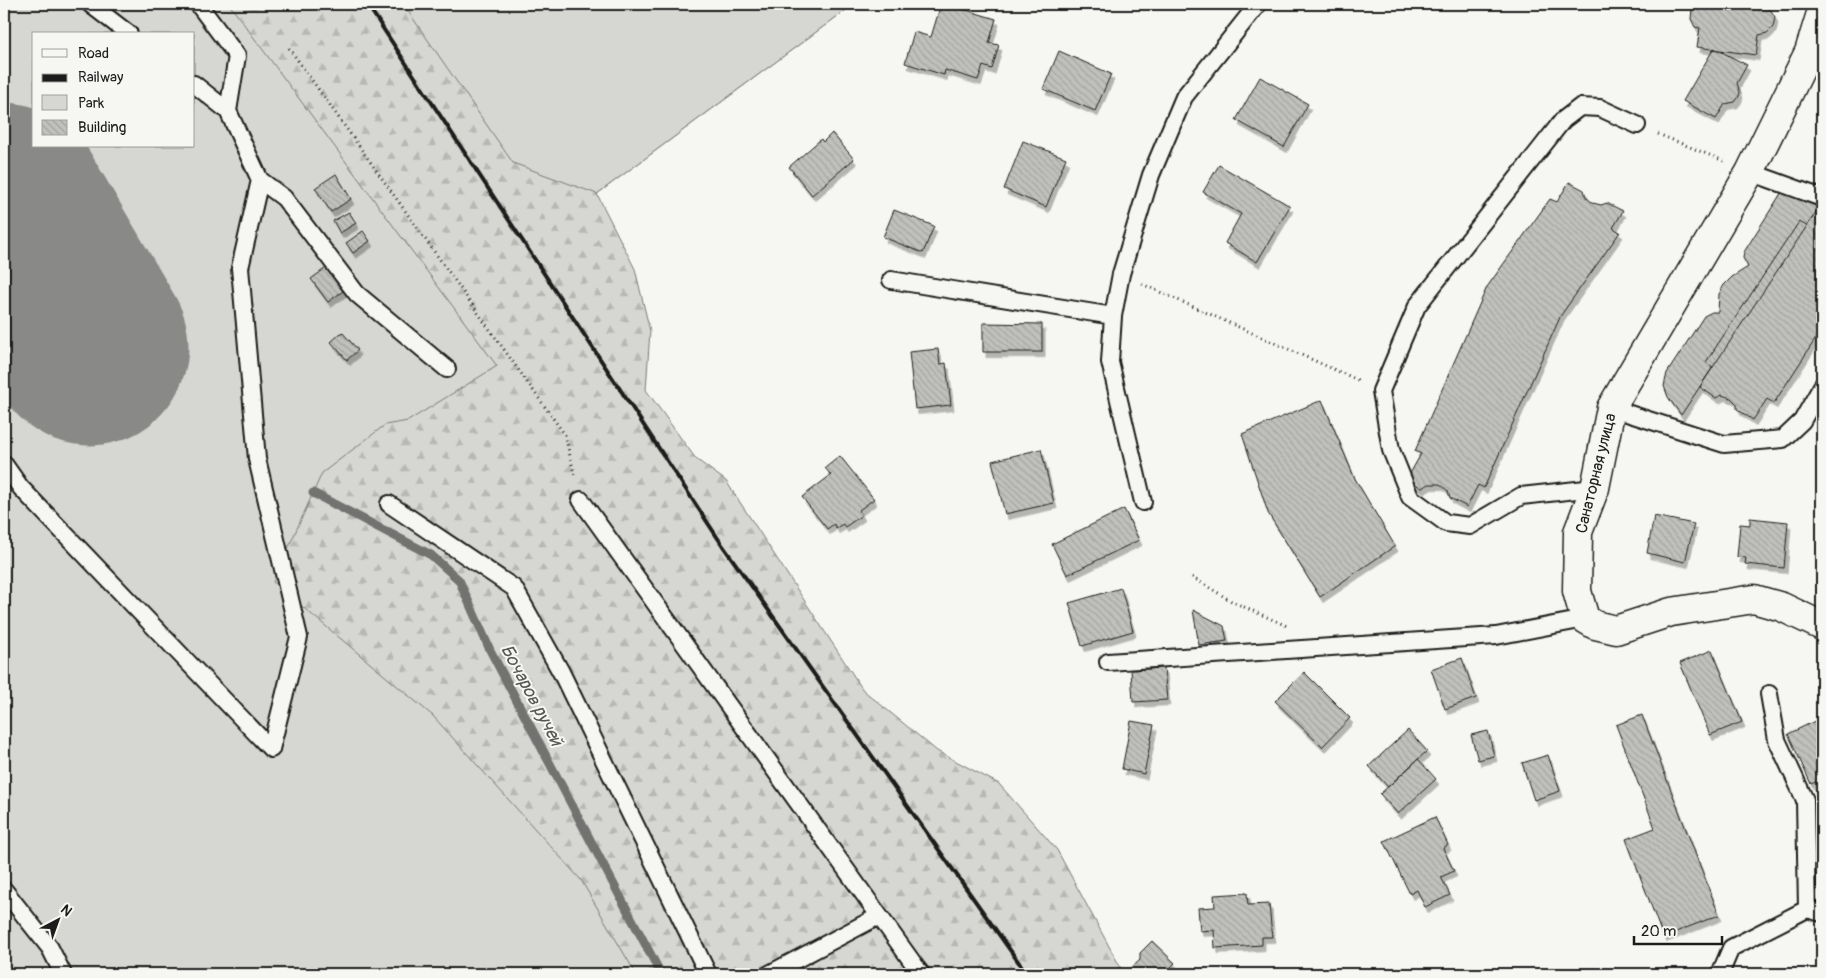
<svg xmlns="http://www.w3.org/2000/svg" width="1826" height="978" viewBox="0 0 1826 978" font-family="Pangolin,sans-serif">
<defs>
<pattern id="forest-firs" width="22" height="20" patternUnits="userSpaceOnUse" patternTransform="scale(1.25)"><rect width="22" height="20" fill="#d6d6d2"/><path d="M5 1l3.5 6h-7zM16 11l3.5 6h-7z" fill="#b7b7b4"/></pattern>
<pattern id="building-back-hatch" width="6" height="6" patternUnits="userSpaceOnUse" patternTransform="scale(1.25)"><rect width="6" height="6" fill="#c0c0bd"/><path d="M-1 5l2 2M0 0l6 6M5-1l2 2" fill="none" stroke="#a4a4a2"/></pattern>
<filter id="shadow"><feDropShadow dx="3" dy="5.5" stdDeviation="0" flood-color="#0004"/></filter>
</defs>
<rect width="100%" height="100%" fill="#f6f6f2"/>
<filter id="ink" filterUnits="userSpaceOnUse"><feTurbulence type="fractalNoise" baseFrequency=".02" numOctaves="2"/><feDisplacementMap in="SourceGraphic" scale="10" xChannelSelector="R" yChannelSelector="G"/><feConvolveMatrix kernelMatrix="1 2 1 2 8 2 1 2 1" color-interpolation-filters="sRGB"/></filter>
<g filter="url(#ink)">
<path fill="url(#forest-firs)" stroke="#797977" d="M27,4H854L597,194L635,269L650,331L646,390L696,459L726,481L863,690L937,751L999,784L1057,850L1124,974H4V345L194,146V34Z"/>
<path fill="#d6d6d2" stroke="#797977" fill-rule="evenodd" d="M4,4H229L497,366L408,421L385,425L322,473L273,582L433,716L581,880L636,974H4ZM34,34H194V146H34Z
M403,4H854L597,194L513,163Z"/>
<g fill="none" stroke-linecap="round" stroke-linejoin="round">
<path stroke="#727271" stroke-width="9" d="M313,493L431,555L459,580L490,650L661,974"/>
<path stroke="#898987" stroke-width="199" d="M4,202L89,346"/>
</g>
<path fill="url(#building-back-hatch)" stroke="#1c1c1c" filter="url(#shadow)" d="M941,4H946L996,19L989,43L999,45L992,69L983,66L978,80L945,70L944,75L905,63L914,32L931,37Z
M1696,4H1763L1762,6L1770,9L1775,17L1773,27L1767,33L1759,35L1756,55L1697,47L1700,28L1695,27L1691,19L1692,9Z
M1714,48L1747,65L1737,83L1740,93L1738,98L1735,102L1725,104L1716,119L1683,101Z
M1059,51L1111,74L1095,111L1043,89Z
M1260,77L1308,104L1284,147L1236,120Z
M832,133L854,159L812,195L789,167L821,139L823,142Z
M1023,141L1066,158L1046,207L1004,189Z
M1219,165L1290,206L1257,262L1225,243L1241,214L1203,192Z
M336,174L351,199L331,212L315,188Z
M1569,182L1584,190L1586,197L1593,203L1601,205L1607,203L1623,211L1613,228L1620,232L1561,315L1484,488L1478,485L1467,507L1450,498L1448,491L1440,484H1429L1422,488L1407,479L1421,454L1415,451L1487,287L1550,199L1557,202Z
M1785,187L1819,208L1681,415L1668,397L1664,386L1667,373L1704,316L1712,312H1718L1719,294L1724,285L1732,277L1748,267L1743,258L1744,252Z
M1819,208L1822,210V329L1774,403L1767,399L1753,420L1737,409V404L1731,398L1722,395L1716,398L1700,387L1713,367L1706,362L1799,222L1807,226Z
M894,210L934,226L923,253L883,237Z
M349,212L356,223L340,233L333,221Z
M363,231L370,241L353,253L346,243Z
M326,268L343,291L328,302L311,279Z
M983,323L1042,324V352H983Z
M342,332L358,350L347,360L331,342Z
M938,349L940,364L946,363L951,405L915,409L909,352Z
M1322,400L1354,477L1395,546L1320,597L1268,513L1242,434Z
M1041,449L1054,503L1005,514L992,461Z
M840,456L874,499L859,510L862,515L845,527L843,524L836,528L834,524L827,529L802,497L831,475L825,468Z
M1124,509L1139,540L1067,575L1052,544Z
M1654,516L1694,524L1685,562L1647,553Z
M1750,518L1788,522L1784,568L1745,564L1746,558L1737,557L1740,524L1750,525Z
M1121,588L1133,631L1082,646L1069,603Z
M1193,610L1224,626L1227,641L1199,645Z
M1712,650L1742,722L1710,735L1680,663Z
M1462,658L1476,698L1445,709L1431,669Z
M1164,668L1167,700L1133,702L1131,670Z
M1304,672L1350,718L1322,747L1275,701Z
M1642,715L1719,915L1663,937L1626,839L1655,828L1616,725Z
M1131,721L1154,725L1144,774L1122,769Z
M1815,721L1822,737V779L1811,784L1788,734Z
M1408,730L1427,751L1388,787L1369,766Z
M1488,731L1494,756L1478,760L1471,735Z
M1548,755L1560,791L1534,800L1522,763Z
M1418,759L1436,779L1398,814L1380,794Z
M1435,817L1448,845L1443,848L1454,871L1441,877L1450,895L1425,907L1417,890L1410,894L1384,841Z
M1822,828V849L1813,833Z
M1247,893L1248,905L1269,904L1272,937H1262V945L1215,948L1214,930L1200,931L1198,908L1215,907L1214,895Z
M1152,941L1175,963L1164,974H1125L1140,960V953Z"/>
<g fill="none" stroke-linecap="round" stroke-linejoin="round">
<g stroke="#1c1c1c" stroke-width="20">
<path id="lane" d="M90,4L129,34
M198,4L237,56L228,111
M194,84L228,111L260,180L240,268L257,459L299,637L271,749
M1750,172L1822,198
M260,180L284,198L357,294L447,369
M891,280L1113,316L1121,274L1151,175L1184,97L1258,4
M1113,316L1110,362L1143,502
M1611,408L1724,444L1783,439L1802,421L1822,386
M4,464L21,488L271,749
M1595,488L1521,496L1470,526L1446,523L1410,497L1391,450L1381,391L1417,306L1563,120L1580,107L1600,108L1637,125
M581,500L921,974
M389,504L514,588L561,672L708,974
M1108,662L1496,636L1585,619
M1769,694L1777,740L1805,800L1807,909L1822,913
M4,890L50,948L63,974
M769,974L879,916
M1720,974L1731,948L1807,909"/>
</g>
<g stroke="#1c1c1c" stroke-width="31">
<path id="street" d="M1822,10L1809,52L1750,172L1611,408L1595,488L1578,532L1577,591L1585,619L1595,625L1616,630L1671,612L1754,599L1782,607L1822,626"/>
</g>
<path stroke="#1c1c1c" stroke-width="3" stroke-dasharray="1 4" stroke-linecap="butt" d="M289,48L565,435L575,477
M1658,134L1724,161
M1142,284L1360,381
M1192,577L1233,602L1287,626"/>
<use href="#lane" stroke="#f6f6f2" stroke-width="16"/>
<use href="#street" stroke="#f6f6f2" stroke-width="28"/>
<path stroke="#1c1c1c" stroke-width="4" d="M367,4L723,546L1027,974"/>
</g>
</g>
<g text-anchor="middle" stroke-width="4" stroke-linejoin="round" paint-order="stroke">
<g font-size="16" fill="#1c1c1c" stroke="#f6f6f2">
<text transform="translate(1595 473) rotate(-76)" y="6">Санаторная улица</text>
</g>
<g font-size="18" font-style="italic" fill="#565654" stroke="#f6f6f2">
<text transform="translate(532 695) rotate(62)" y="6">Бочаров ручей</text>
</g>
</g>
<rect width="1826" height="978" fill="none" stroke="#f6f6f2" stroke-width="20"/>
<rect x="10" y="10" width="1806" height="958" fill="none" stroke="#1c1c1c" stroke-width="2" filter="url(#ink)"/>
<rect x="32" y="32" width="162" height="115" fill="#f6f6f2" stroke="#9f9f9c"/>
<rect x="42" y="49" width="25" height="8" fill="#f6f6f2" stroke="#9f9f9c"/>
<text x="78" y="58" font-size="15" fill="#1c1c1c">Road</text>
<rect x="42" y="74" width="25" height="8" fill="#1c1c1c" stroke="#9f9f9c"/>
<text x="78" y="82" font-size="15" fill="#1c1c1c">Railway</text>
<rect x="42" y="95" width="25" height="15" fill="#d6d6d2" stroke="#9f9f9c"/>
<text x="78" y="108" font-size="15" fill="#1c1c1c">Park</text>
<rect x="42" y="120" width="25" height="15" fill="url(#building-back-hatch)" stroke="#9f9f9c"/>
<text x="78" y="132" font-size="15" fill="#1c1c1c">Building</text>
<g transform="translate(58 920) rotate(41)" stroke="#f6f6f2" stroke-width="4" paint-order="stroke">
<path d="M0-4L9 19L0 12L-9 19Z" fill="#1c1c1c"/>
<text y="-8" font-size="14" font-weight="bold" text-anchor="middle" fill="#1c1c1c">N</text>
</g>
<path d="M1634 936v8h88v-8" fill="none" stroke="#1c1c1c" stroke-width="2.5"/>
<text x="1641" y="936" font-size="15" fill="#1c1c1c" stroke="#f6f6f2" stroke-width="4" paint-order="stroke">20 m</text>
</svg>
